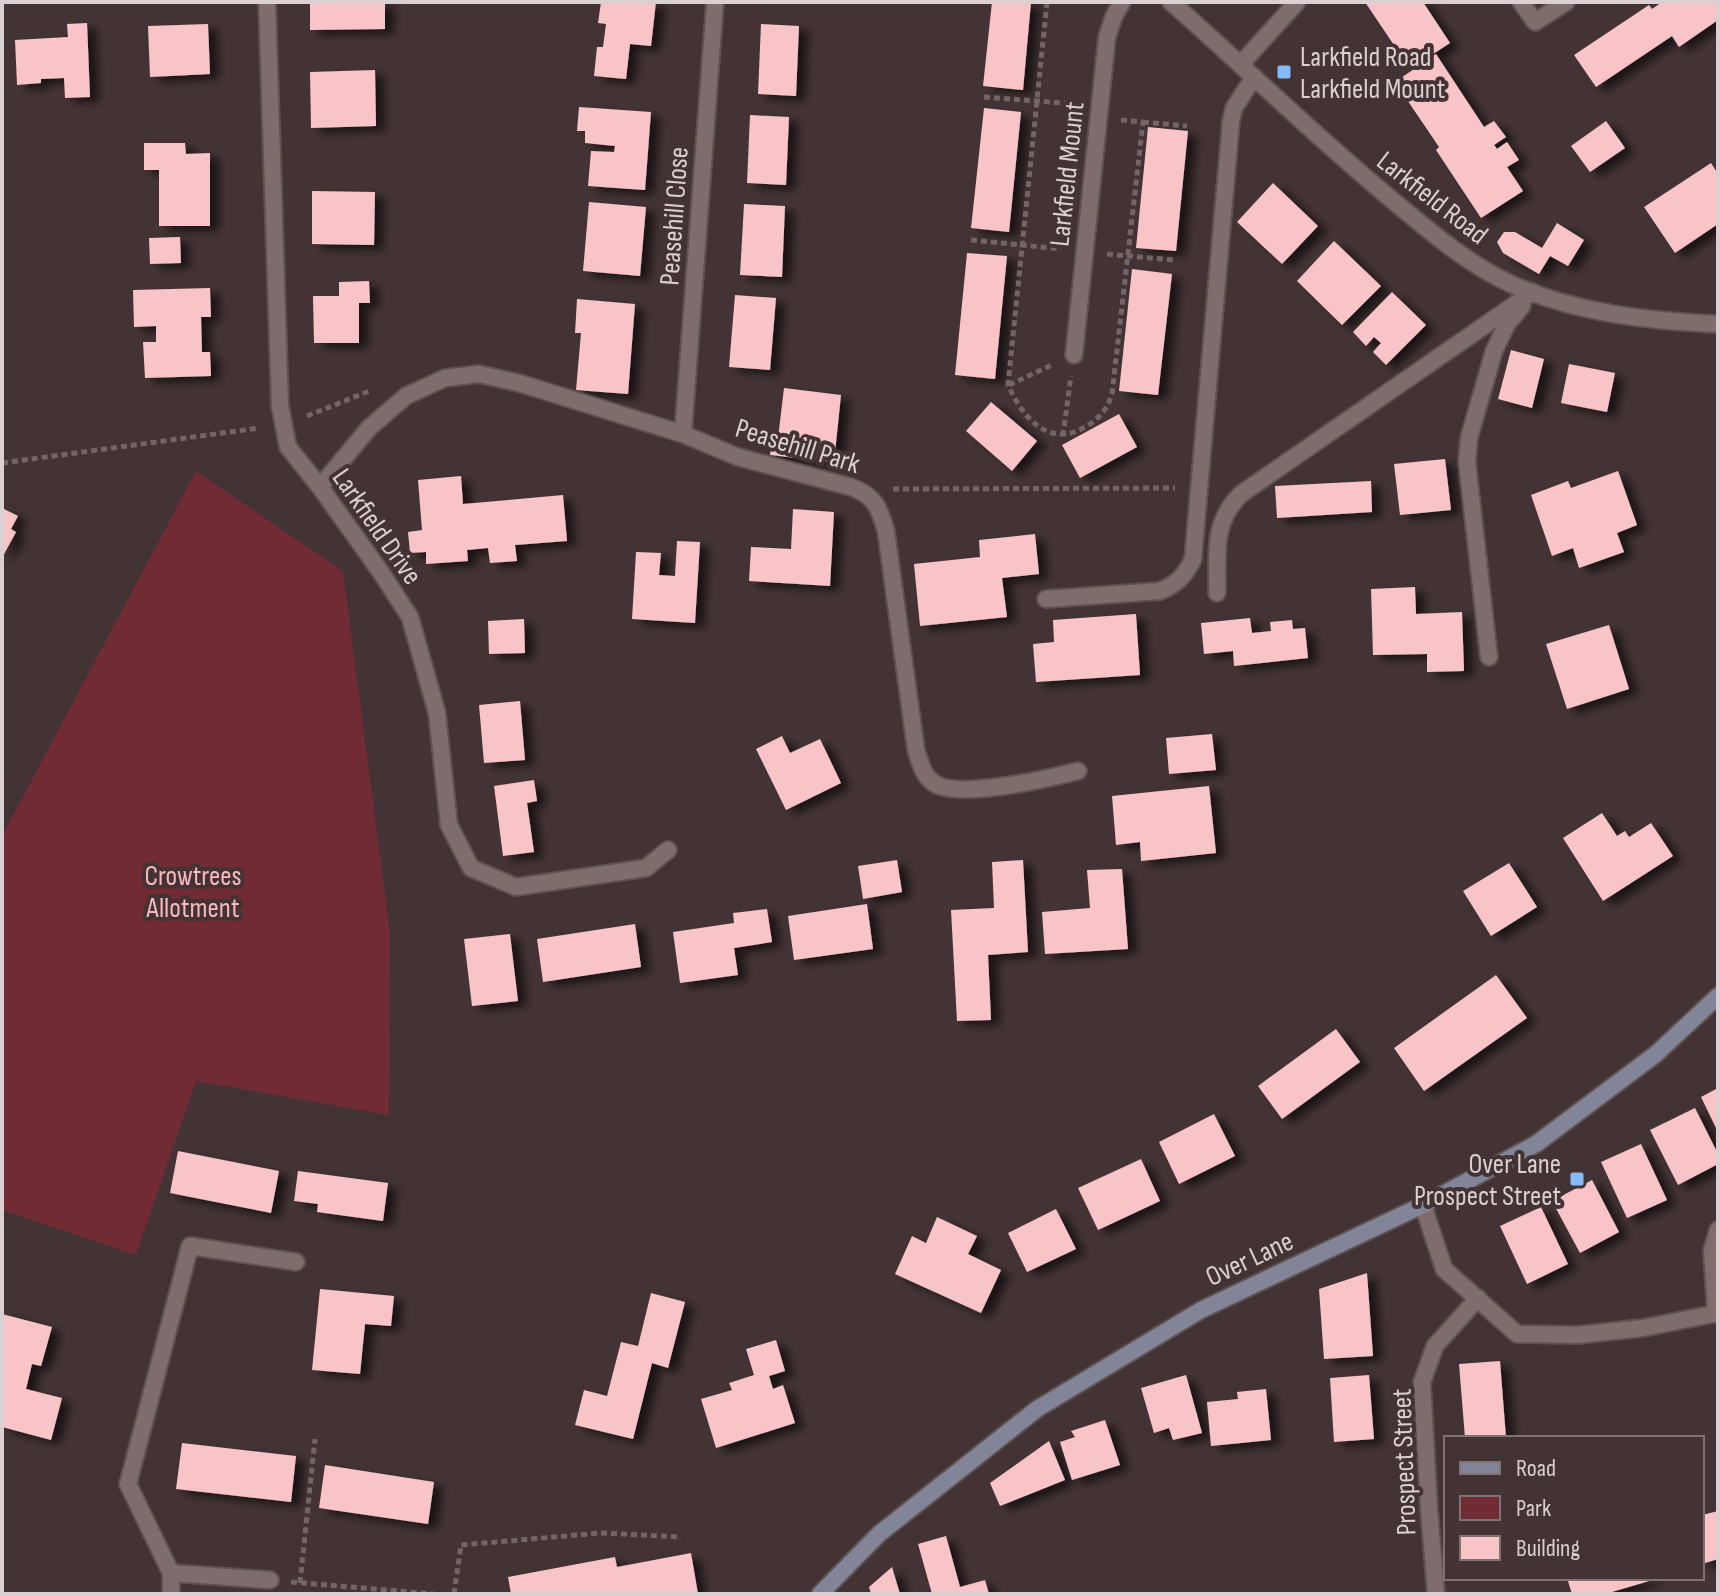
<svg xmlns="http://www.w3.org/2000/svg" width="1720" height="1596" viewBox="0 0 1720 1596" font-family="'Sofia Sans Condensed',sans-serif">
<defs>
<filter id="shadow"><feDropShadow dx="9" dy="5" stdDeviation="4" flood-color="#0009"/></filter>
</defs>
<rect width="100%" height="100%" fill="#433334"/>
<path fill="#702b34" d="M196,471L343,571L390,932L389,1115L196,1081L136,1255L2,1210V836Z"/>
<path fill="#f9c4c7" filter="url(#shadow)" d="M310,2H385V29L310,30Z
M601,2H656L651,46L630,44L626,79L594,76L597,47H603L606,24L598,23Z
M992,2H1031L1023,90L983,86Z
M1365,2H1423L1450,43L1410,69Z
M1662,2H1718V20L1679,47L1672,36L1596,87L1574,55L1649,5L1652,9Z
M87,23L90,97L65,98L64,78L41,79V83L17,85L15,40L68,37L67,24Z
M208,24L210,74L150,77L148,26Z
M761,24L799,26L796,96L758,94Z
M1436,54L1484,127L1494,121L1506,137L1494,145L1497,149L1507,142L1519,160L1507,167L1523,191L1481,218L1436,150L1439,147L1395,82Z
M375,70L376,126L311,128L310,72Z
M579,107L651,112L645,190L588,186L591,151L614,152L615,146L585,143V131H577Z
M984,108L1021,112L1009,232L971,228Z
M750,115L789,117L786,185L747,183Z
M1606,121L1625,148L1590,172L1571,146Z
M1148,127L1188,131L1176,251L1136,248Z
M144,143H185L186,154L210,153V226H159V170H144Z
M1711,163L1718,174V224L1675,253L1644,207Z
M1273,183L1318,226L1282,264L1237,222Z
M312,191L375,192L374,245L312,244Z
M589,202L646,207L640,276L583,271Z
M744,204L785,206L782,277L740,275Z
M1557,223L1584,240L1568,266L1550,256L1539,274L1503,253L1497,242L1504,232H1515L1542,248Z
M180,237L181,263L150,264L149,238Z
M1334,241L1381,286L1342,325L1297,281Z
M967,253L1007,256L995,379L955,375Z
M1132,269L1172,274L1158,395L1119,391Z
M369,281L370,303H359V343H314L313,296H339V282Z
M210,288L211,317H201L202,352H210L211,376L145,378L143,342H156V326L134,327L133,290Z
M1392,292L1426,325L1386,365L1373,352L1381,343L1374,337L1366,346L1353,332Z
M735,295L776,298L770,370L729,367Z
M577,299L635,304L628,394L576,390L581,333H575Z
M1511,350L1544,359L1532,408L1498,399Z
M1569,364L1615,373L1607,412L1561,403Z
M784,388L841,395L834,462L770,455L772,438H778Z
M991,402L1037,441L1012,471L966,431Z
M1119,414L1137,447L1080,478L1062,445Z
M1445,459L1451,510L1400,515L1394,464Z
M1618,471L1637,525L1617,533L1624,552L1579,568L1573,548L1552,556L1531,495L1568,481L1571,488Z
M461,476L463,504L563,495L567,541L515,545L517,561L490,563L488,548L467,550L468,561L426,564V552L410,553L408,532L422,530L418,480Z
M1371,481L1372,512L1277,518L1275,486Z
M2,508L18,516L11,529L16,532L2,558Z
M793,509L834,512L830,586L749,581L751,547L791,549Z
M1035,534L1039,574L1002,578L1007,617L920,626L914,564L980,557L979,540Z
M677,541L700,542L695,623L632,619L636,552L661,553L659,575L675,576Z
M1415,587L1416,614L1462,612L1464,671L1427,672V654L1373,655L1371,589Z
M1136,614L1140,675L1036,682L1033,644L1054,642L1053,620Z
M1250,618L1252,633L1271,631L1270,622L1292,620L1293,629L1305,628L1308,658L1234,666L1233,651L1204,654L1201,623Z
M524,619L525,653L489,654L488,621Z
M1609,625L1629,689L1567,709L1546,644Z
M520,701L525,760L484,763L479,705Z
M1212,734L1216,770L1169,774L1166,738Z
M782,736L790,753L820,739L841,783L786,810L756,749Z
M534,780L537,801L527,803L534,852L503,856L494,786Z
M1209,786L1216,853L1141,861L1140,842L1116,845L1112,796Z
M1602,813L1617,836L1625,831L1629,837L1651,823L1673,856L1603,901L1563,838Z
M897,860L902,892L863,899L858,866Z
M1023,860L1028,952L988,955L991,1020L957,1021L951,910L994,908L992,862Z
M1509,863L1537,907L1491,936L1463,891Z
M1122,869L1128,949L1045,954L1042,912L1090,908L1087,870Z
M867,904L873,949L794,960L788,916Z
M767,909L772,942L734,948L738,975L680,983L673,932L734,923L733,913Z
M635,924L641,967L543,982L537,939Z
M510,934L518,1001L472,1006L464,939Z
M1496,975L1527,1018L1424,1091L1394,1048Z
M1336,1029L1360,1062L1282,1119L1258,1086Z
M1718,1088V1132L1701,1097Z
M1695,1108L1718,1154V1164L1678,1185L1650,1130Z
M1214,1114L1235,1156L1179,1184L1159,1142Z
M1641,1144L1667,1200L1627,1218L1601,1162Z
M178,1151L279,1171L271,1213L170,1193Z
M1141,1159L1160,1201L1098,1230L1078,1188Z
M298,1171L388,1183L383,1221L317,1212L318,1204L294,1201Z
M1592,1180L1619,1232L1580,1253L1552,1201Z
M1541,1207L1568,1264L1527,1284L1500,1226Z
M1056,1209L1076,1249L1027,1272L1008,1233Z
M937,1217L977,1236L968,1254L1001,1270L981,1313L895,1274L912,1236L926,1243Z
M1367,1273L1373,1356L1324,1359L1319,1289Z
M320,1289L394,1296L391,1326L365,1324L360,1374L312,1370Z
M651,1293L685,1302L668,1368L652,1363L633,1439L575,1425L584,1390L607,1396L621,1342L638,1346Z
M2,1314L52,1327L41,1366L32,1364L26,1389L62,1398L51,1440L2,1427Z
M776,1340L785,1371L769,1376L773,1389L783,1385L795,1423L716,1448L701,1399L732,1390L729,1383L754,1375L746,1349Z
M1500,1361L1506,1438H1465L1459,1364Z
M1186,1375L1202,1433L1173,1440L1169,1428L1154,1433L1141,1388Z
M1369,1375L1374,1439L1334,1442L1330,1378Z
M1266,1389L1271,1440L1211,1446L1207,1402L1238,1399L1237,1392Z
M1105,1420L1120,1465L1072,1480L1060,1442L1075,1437L1071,1431Z
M1049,1441L1065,1480L1000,1506L990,1483Z
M182,1443L296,1456L291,1502L176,1489Z
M325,1465L434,1482L428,1524L319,1508Z
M1718,1511V1559L1702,1564V1515Z
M946,1536L960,1587L985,1580L989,1594H932L918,1544Z
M691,1553L698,1594H511L508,1577L615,1557L617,1567Z
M892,1567L900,1594H871L869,1587Z
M1567,1578H1655L1656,1579L1605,1594H1572Z"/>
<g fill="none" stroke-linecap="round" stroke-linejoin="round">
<g stroke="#5e5152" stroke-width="20">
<path id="lane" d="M1217,593C1218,554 1211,524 1241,494L1533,292
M1046,599L1160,591C1177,584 1185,576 1193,559L1231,121L1234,108L1254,77
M1489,657L1467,462L1469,438L1494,351L1507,324L1522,306
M128,1484L190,1246L296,1262"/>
</g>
<g stroke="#5e5152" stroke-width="20">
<path id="street" d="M267,2L280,406L288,447L320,487L380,571L410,617L437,713L449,825L471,868L516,887L646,868L668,850
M1171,2C1247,69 1319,140 1397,204C1433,234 1468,264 1511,284C1575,313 1648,321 1718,324
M1521,2L1535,22L1566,2
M1241,64L1297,2
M1074,355L1107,37L1114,16L1122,2
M683,434L715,2
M320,487L369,428L406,396L445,378L479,374L519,383L683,434L738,457L851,487C875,496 879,507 886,531L916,750C920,762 923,776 934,783C957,800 1050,778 1078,771
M1423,1205L1444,1269L1517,1334L1578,1335L1643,1328L1718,1313
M1716,1314L1712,1250L1718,1230
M128,1484L171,1573V1594
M171,1573L270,1580
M1436,1594L1429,1509L1422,1382L1435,1346L1478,1298"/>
</g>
<g stroke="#5e5152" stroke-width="20">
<path id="secondary" d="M820,1594L879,1534L1037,1409L1201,1310L1423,1205L1536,1144L1656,1054L1718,996"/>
</g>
<path stroke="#736566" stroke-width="5" stroke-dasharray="6 4" stroke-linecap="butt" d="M1047,2L1008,385C1022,416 1048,449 1085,427C1099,419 1107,410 1112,394L1143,122L1121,120
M984,97L1075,104
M1143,122L1187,126
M971,240L1061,249
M1107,254L1173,260
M1009,385L1054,364
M307,416L372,390
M1063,436L1071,376
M2,463L259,428
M893,489L1175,488
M291,1582L434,1594
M300,1583L315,1439
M454,1594L461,1545L601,1533L681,1537"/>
<use href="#lane" stroke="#7f6c6d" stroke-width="16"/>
<use href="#street" stroke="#7f6c6d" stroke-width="16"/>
<use href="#secondary" stroke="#828598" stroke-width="16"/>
</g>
<g fill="#84bcfb" stroke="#433334" stroke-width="3">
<rect x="1276" y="64" width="16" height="16" rx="4"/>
<rect x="1569" y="1171" width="16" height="16" rx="4"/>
</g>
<g text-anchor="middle" stroke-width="8" stroke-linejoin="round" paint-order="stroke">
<g font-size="28" fill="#dbd0d1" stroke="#433334" text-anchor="start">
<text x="1300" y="66">Larkfield Road<tspan x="1300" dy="32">Larkfield Mount</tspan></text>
<text x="1561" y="1173" text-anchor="end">Over Lane<tspan x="1561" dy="32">Prospect Street</tspan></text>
</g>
<g font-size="28" fill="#dbd0d1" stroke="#433334">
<text transform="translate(1066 174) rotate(-84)" y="10">Larkfield Mount</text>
<text transform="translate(1433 197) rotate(38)" y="10">Larkfield Road</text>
<text transform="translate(673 216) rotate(-86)" y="10">Peasehill Close</text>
<text transform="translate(798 445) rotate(17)" y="10">Peasehill Park</text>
<text transform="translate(378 526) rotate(55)" y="10">Larkfield Drive</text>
<text transform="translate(1249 1258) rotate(-25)" y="10">Over Lane</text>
<text transform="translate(1403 1462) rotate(-92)" y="10">Prospect Street</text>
</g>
<g font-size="28" fill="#fbb8bc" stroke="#433334">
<text x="193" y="885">Crowtrees<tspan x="193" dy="32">Allotment</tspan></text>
</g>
</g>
<rect width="1720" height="1596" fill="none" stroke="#dbd0d1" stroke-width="8"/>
<rect x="1444" y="1436" width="260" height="144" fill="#433334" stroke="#807273" stroke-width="2"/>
<rect x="1460" y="1462" width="40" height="12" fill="#828598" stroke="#807273" stroke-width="2"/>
<text x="1516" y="1476" font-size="24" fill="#dbd0d1">Road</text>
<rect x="1460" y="1496" width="40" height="24" fill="#702b34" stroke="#807273" stroke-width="2"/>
<text x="1516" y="1516" font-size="24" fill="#dbd0d1">Park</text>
<rect x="1460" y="1536" width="40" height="24" fill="#f9c4c7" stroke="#807273" stroke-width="2"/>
<text x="1516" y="1556" font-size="24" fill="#dbd0d1">Building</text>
</svg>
